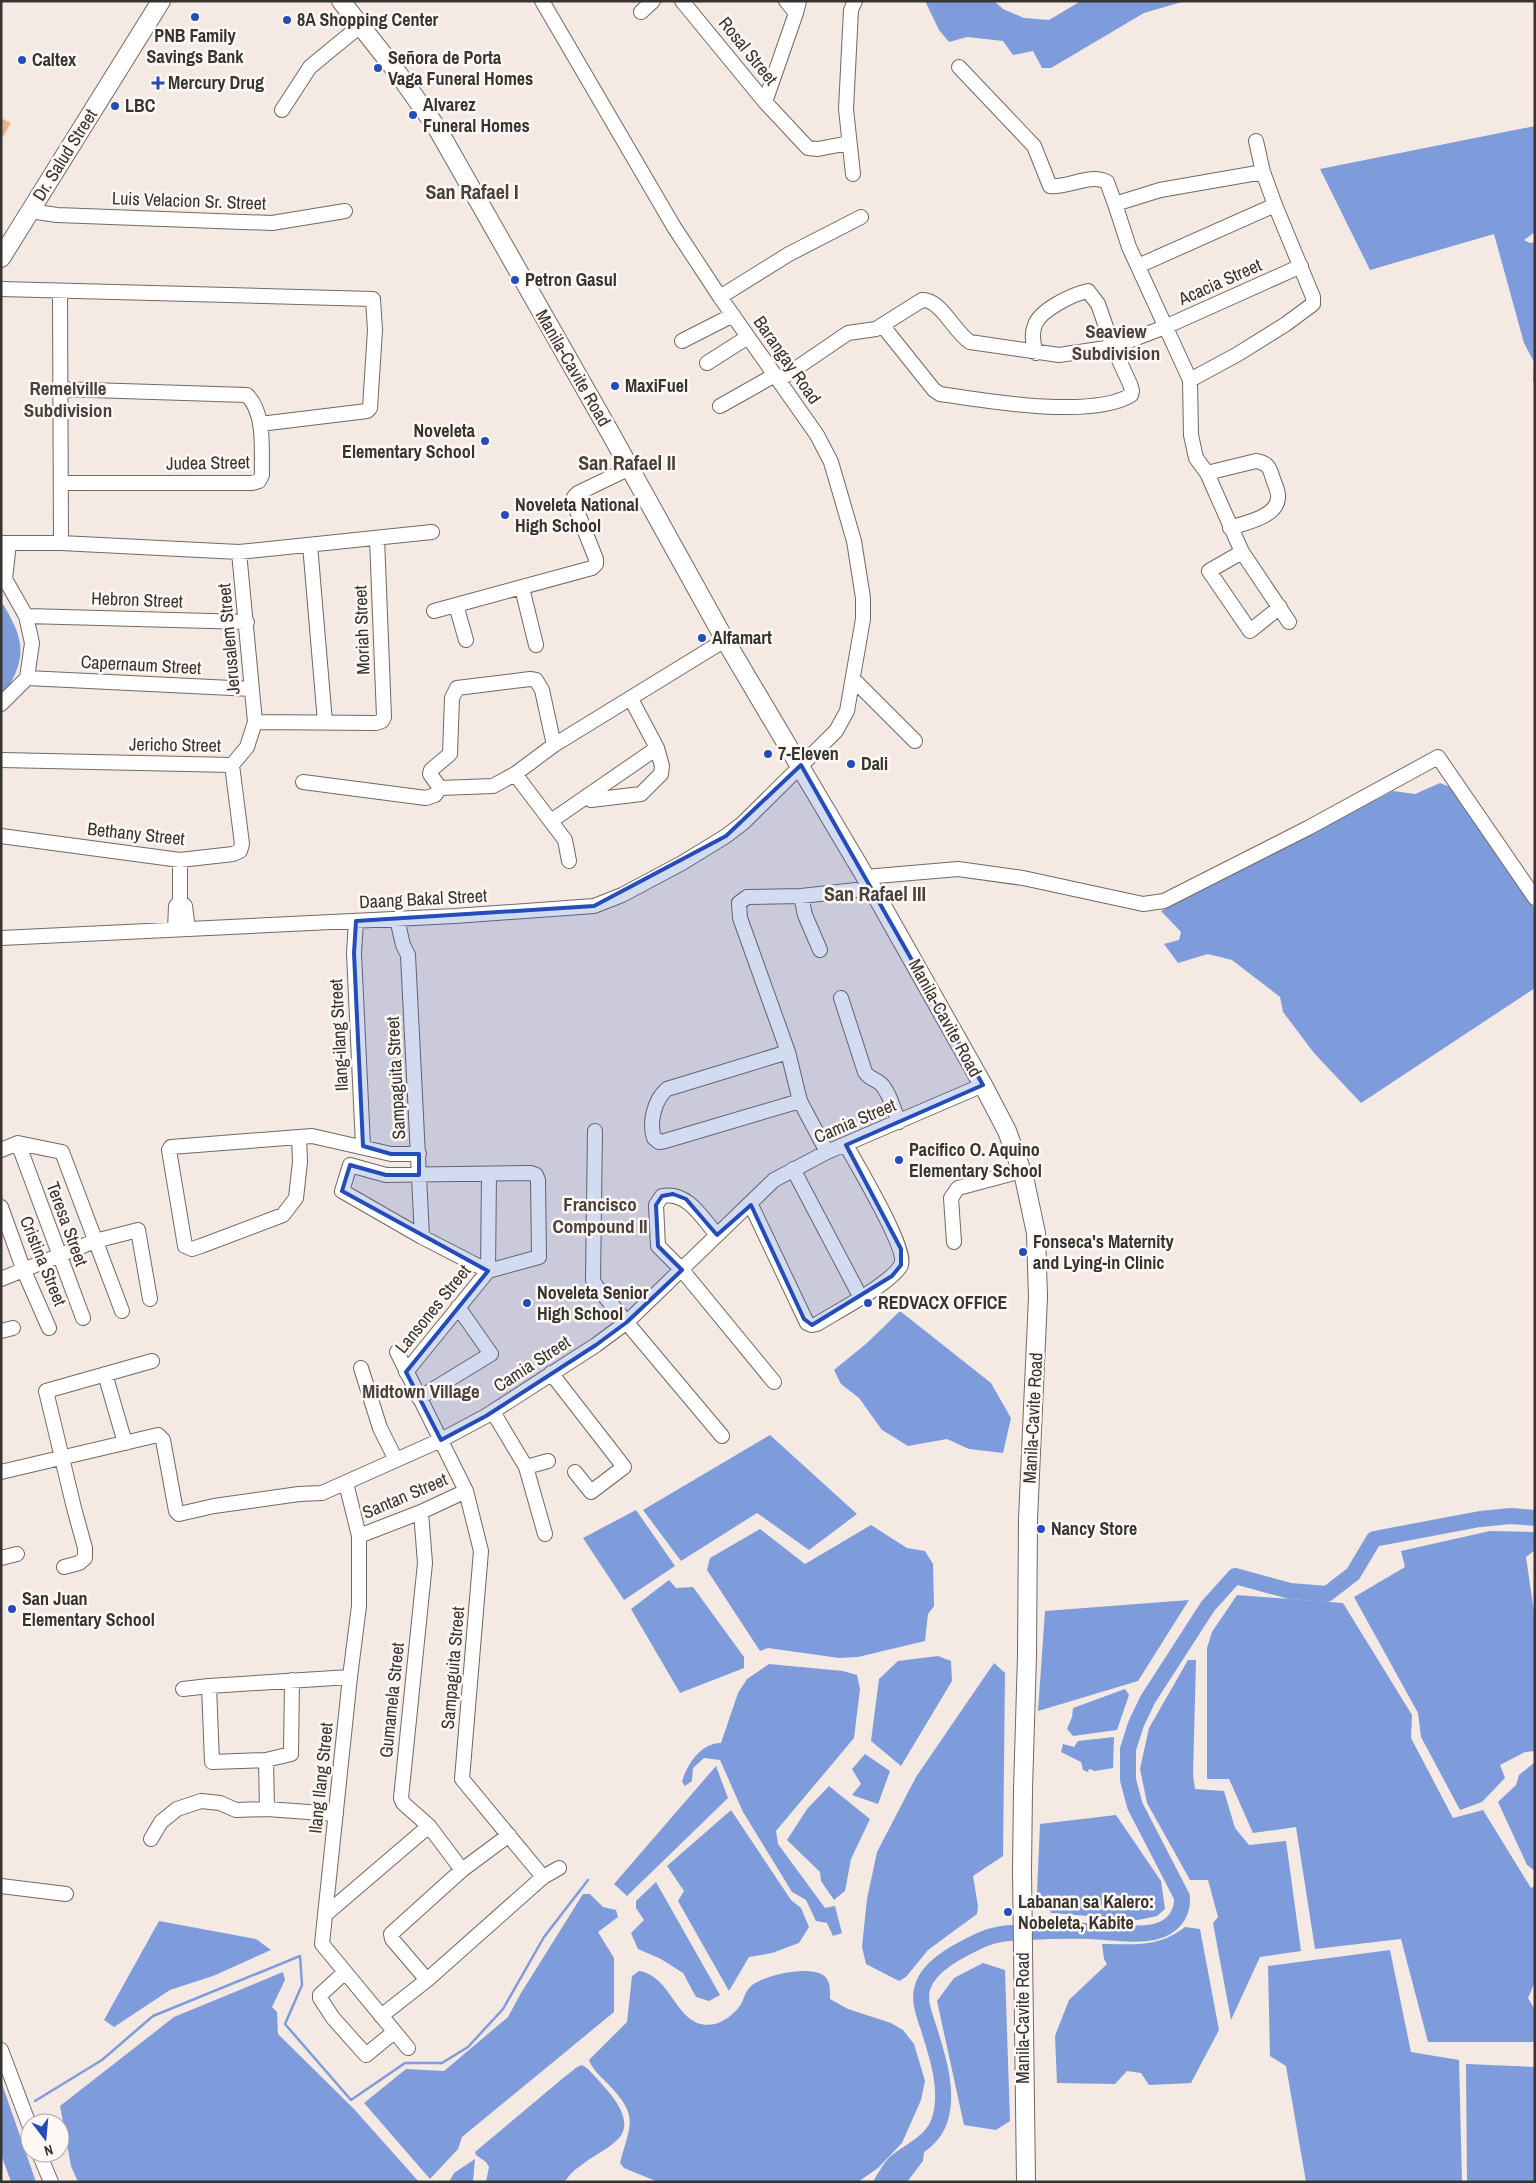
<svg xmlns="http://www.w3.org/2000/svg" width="1536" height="2183" viewBox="0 0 1536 2183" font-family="'Archivo Narrow',sans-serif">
<rect width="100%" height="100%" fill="#f4eae3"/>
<path fill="#f0b389" d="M1,118L11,123L1,140Z"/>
<path fill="#7e9cdc" d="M925,1H994L1003,9L1024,18L1049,20L1081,1H1185L1144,13L1051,68H1042L1033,51L1013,55L1003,41L967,37L949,42L939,30Z
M1535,126V232L1524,240L1530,243L1535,242V384L1533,381L1534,362L1524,343L1494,234L1370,270L1320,169Z
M1,601C27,643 27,658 1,700Z
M1440,783L1450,787L1535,909V988L1361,1103L1314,1053L1283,1012L1280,997L1232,960L1208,954L1178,963L1164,944L1179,940L1181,932L1161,911L1393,791L1415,794Z
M900,1311L991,1383L1011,1418L1003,1453L969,1449L947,1439L908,1446L882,1430L859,1398L841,1384L834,1370L867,1343Z
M770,1435L857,1514L809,1550L757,1513L681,1561L643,1510Z
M636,1510L675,1566L624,1600L583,1538Z
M871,1525L907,1548L925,1551L933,1564L934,1606L928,1614L925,1641L858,1657L839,1658L768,1648L760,1651L707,1570L710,1558L760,1529L805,1564Z
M1490,1531L1535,1532V1550L1526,1557L1535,1619V1751L1525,1752L1500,1765L1505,1778L1482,1802L1460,1810L1421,1737L1418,1713L1354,1597L1405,1567L1401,1551Z
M669,1580L676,1588L693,1587L744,1657V1668L680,1693L631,1609Z
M1237,1595L1343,1603L1412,1715L1411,1738L1453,1818L1483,1810L1531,1888L1535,1886V1982L1528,1998L1535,2010V2042H1428L1401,1939L1315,1949L1296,1827L1253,1833L1229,1779H1207V1648L1212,1632Z
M1189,1600L1138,1681L1038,1711L1045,1611Z
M938,1656L951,1661L952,1681L901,1766L871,1741L879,1679L898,1661Z
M1188,1660H1196L1193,1775L1195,1789L1224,1791L1235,1828L1249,1845L1286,1841L1301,1951L1260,1957L1231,2020L1213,1923L1218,1917L1208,1880H1190L1147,1803L1140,1769L1149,1728Z
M994,1663L1005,1673L1003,1856L973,1876L978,1906L977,1914L928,1950L906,1977L899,1981L866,1964L862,1947L867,1899L877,1852L916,1777Z
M769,1664L843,1671L857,1675L860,1689L854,1738L776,1831L778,1844L825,1908L835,1906L842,1933L833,1936L827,1923L816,1921L806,1900L792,1892L743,1812L720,1760L704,1758L693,1768L692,1781L685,1786L682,1782C687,1764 701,1743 721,1743L738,1693L747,1679Z
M1125,1689L1129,1695L1117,1730L1073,1736L1067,1729L1072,1717L1073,1708Z
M1114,1737L1113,1768L1095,1771L1089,1769L1088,1772L1083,1770L1081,1762L1061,1752L1063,1744L1074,1747L1078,1741Z
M865,1754L890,1771L878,1804L852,1795L861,1784L852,1769Z
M1535,1762V1871L1527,1865L1498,1802L1516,1785L1519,1775Z
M716,1766L728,1798L627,1896L614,1884Z
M829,1786L870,1819L851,1859L845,1891L834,1900L821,1881L820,1872L787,1840L807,1809Z
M731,1810L791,1900L801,1908L809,1927L799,1943L772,1953L749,1957L729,1991L678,1901L684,1891L667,1866Z
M1116,1815L1161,1881L1165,1909L1157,1916L1138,1920L1051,1913L1047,1902L1037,1892L1040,1824Z
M656,1882L720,1995L709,2001L696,1997L683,1973L661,1959L638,1949L631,1933L644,1920L636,1908V1901Z
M583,1894H590L603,1907L616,1910L618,1917L598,1932L614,1958V2012L462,2137L458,2149L430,2179L364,2103L406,2069L444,2071L508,2017L521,1993Z
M159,1921L256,1939L271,1950L213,1976L170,1990L114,2027L104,2020Z
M1185,1927L1200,1929L1219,2030L1191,2083L1149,2085L1141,2073L1127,2071L1115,2084L1057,2083L1055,2036L1069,2000L1107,1964L1104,1959L1102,1944C1135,1944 1158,1948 1185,1927Z
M1390,1950L1411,2052L1459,2060L1462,2182H1306L1286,2066L1270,2056L1268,1966Z
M983,1963L1005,1970L1010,2121L996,2130L964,2125L937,2001L954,1978Z
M639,1971C674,1976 676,2032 715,2024C723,2022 734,2014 739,2007C744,2001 744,1993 750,1987C762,1975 808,1965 823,1975C831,1980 830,1991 830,1999L848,2009L891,2023L903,2030L914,2044L925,2081L921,2100L902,2143L878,2168L858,2182H658L624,2168L620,2163C630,2124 640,2117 608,2084C601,2077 592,2069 589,2060L627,2022L632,1976Z
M283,1972L285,1980L272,2007L277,2012L278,2034L354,2109L419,2182H78L71,2166L60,2106L174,2017Z
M1466,2064L1535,2067V2182H1467Z
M582,2065L588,2069C601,2084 638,2116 619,2138C611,2147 597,2154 587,2161C580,2166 569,2173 565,2182H486L489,2167L486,2162L476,2155L475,2152L562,2079L577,2067Z
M1,2081L36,2182H11L1,2154Z
M925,2143L923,2161L907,2182H873L909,2147Z
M475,2159L473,2182H449L454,2173Z"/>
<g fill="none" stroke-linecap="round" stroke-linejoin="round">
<path stroke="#7e9cdc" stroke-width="2.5" d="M35,2101L102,2060L153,2016L300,1956L302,1985L285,2024L351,2100L405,2063H442L468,2047L503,2009L544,1937L588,1880"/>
<path stroke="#7e9cdc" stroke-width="16" d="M882,2182C886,2176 890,2168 895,2163C912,2149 933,2142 940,2119C949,2089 937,2055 928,2026C924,2014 918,1999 923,1986C930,1964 962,1949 981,1940C996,1933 1010,1933 1026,1932C1047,1931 1068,1930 1090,1931C1111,1932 1134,1936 1154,1932C1172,1928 1183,1915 1182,1897L1135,1806L1128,1780V1749L1136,1724L1148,1699L1208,1606L1235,1576L1290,1591L1327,1594L1353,1574L1374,1539L1480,1519L1511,1516L1535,1518"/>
<g stroke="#726963" stroke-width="16">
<path id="minor" d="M682,1L765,102
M786,1L796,13L799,1
M641,12L653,1
M796,13L765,102L808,148L818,149L849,143
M959,67L1034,146L1050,186C1068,188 1090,173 1107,182L1115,204
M282,110L310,67L361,25
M1263,172L1160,190L1115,204L1129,247L1190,380L1191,435L1196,458L1207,473L1242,552L1289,622
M853,174L846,109L851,10L855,1
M30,211L57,215L272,223L345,211
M1138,266L1275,205
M1,289L373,299L375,330L370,408L367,411L260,424
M60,292L61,543
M720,297L789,254L861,217
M882,325L934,390L940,394C986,401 1092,419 1131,395L1132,391L1130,384L1113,347L1098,304L1088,291C1073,294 1040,310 1035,325C1031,334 1033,343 1036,353
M682,341L733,315
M707,363L748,337
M779,380L848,333L876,329L922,300C941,299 954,332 970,342L1059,355L1113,347L1165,327L1301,266
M1190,380L1238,354L1286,324L1313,304V297L1275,205L1263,172L1256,141
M59,389L247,395C266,415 261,449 262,475L259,481L252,483H61
M720,406L775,375
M1207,473L1256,461C1268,463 1270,468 1273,479C1275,485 1279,492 1278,498C1277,517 1244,523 1230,528
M1,543H61L239,552L432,532
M9,543L5,579L26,616L32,643L27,678
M310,545L325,722
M239,552L255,722
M1242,552L1209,571L1250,631L1280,607
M522,588L536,645
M456,605L466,640
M434,611L592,568L596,564V559L577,511L574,497L578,493L630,468
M26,616L247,622
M27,678L252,689
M853,679L915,741
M1,704L27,678
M1,760L232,765L247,747L255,722L376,723L382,721L384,717L377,538
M515,774L565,840L569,861
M303,782L426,798L435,795L440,788L493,786L515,774L554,745L725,640
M440,788L430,774L431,770L450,754L452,698L457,688L530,679L536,680L542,690L554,745
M587,796L591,800L641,794L661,774L662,766L657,748L631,699
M551,821L657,748
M1,836L180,860L233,854L240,851L242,844L232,765
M865,877L958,869L1023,878L1143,904L1164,901L1308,828L1438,757L1535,898
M801,896L805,915L820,950
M180,901L185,906L188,929
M397,919L403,945L408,955L422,1237
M356,921L354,953L363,1146
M175,929L176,906L180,901V860
M1,938L455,916L594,906L622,895L682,863L726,836L743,823L836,731L847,711L863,619V598L854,541L831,462L817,435L720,297L674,227L542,1
M841,998L865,1072C869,1079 876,1079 881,1084C890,1093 894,1111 899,1122
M788,1052L667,1089C654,1100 649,1123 654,1138L659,1142L665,1141L800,1101
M595,1131L593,1280L596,1286L722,1436
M299,1137L300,1162L296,1198L283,1215L201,1246L192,1249L185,1246L169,1150L171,1147L299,1137L312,1136L391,1154H419
M18,1143L83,1318
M1,1150L18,1143L62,1152L122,1311
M827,1152L800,1101L788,1052L740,918L739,903L747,897L801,896L856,890
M350,1165L386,1175L531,1173L536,1175L538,1180L539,1257L488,1271L422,1237L342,1191Z
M793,1169L861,1298
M751,1205L807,1323L812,1325L817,1324C836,1312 892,1283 901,1265C908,1250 856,1163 846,1145
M1,1207L24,1271L49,1328
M717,1235C702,1218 688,1191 662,1196L656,1205L658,1246L682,1270L774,1382
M954,1242L951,1198L958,1188L1022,1171
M488,1271L489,1174
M1,1279L95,1241L138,1230L150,1299
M1,1331L13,1328
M397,1352L466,1491L481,1551L462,1779L543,1877
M361,1368L380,1428L396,1460
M406,1372L488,1271
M551,1373L624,1467L591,1492L575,1472
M105,1374L125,1443
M419,1398L491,1354L458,1307
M493,1412L526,1467L545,1534
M526,1467L548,1461
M1,1472L158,1435L163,1440L176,1511L179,1514L214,1506L299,1494L322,1493L441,1440L486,1416L596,1345L627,1322L774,1180L827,1152L983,1085
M346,1483L359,1536V1606L350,1677L322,1944L408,2048
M421,1512L425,1563L401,1798L403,1803L429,1826L462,1870
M359,1536L421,1512L466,1491
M1,1558L17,1554
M64,1567L79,1563L85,1558V1548L74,1508L46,1391L152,1361
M209,1686L212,1762L266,1760L291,1754L292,1680
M183,1689L209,1686L350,1677
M266,1760L267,1809
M151,1839L161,1822L177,1809L201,1801L220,1803L236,1810L267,1809L336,1814
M1,1886L66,1894
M326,1914L429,1826
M345,1972L320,1995V1998L333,2018L366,2055L394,2032
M427,1980L392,1939L391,1934L462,1870L509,1835
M381,2016L427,1980L543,1877L559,1868
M1,2050L30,2127
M39,2153L51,2182"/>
</g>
<g stroke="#726963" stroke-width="20">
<path id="major" d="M341,1L397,72L437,128L612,436L725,640L872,888L983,1085L1007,1131L1024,1177L1036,1233L1038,1297L1028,1519L1027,1655L1023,1790L1022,1870L1026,2182
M1,258L161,1"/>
</g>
<use href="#minor" stroke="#fff" stroke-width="14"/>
<use href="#major" stroke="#fff" stroke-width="18"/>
</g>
<path fill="#244cba" fill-opacity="0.2" stroke="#244cba" stroke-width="4" stroke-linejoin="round" d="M801,765L983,1085L846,1145L901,1249V1265L892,1276L812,1325L804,1319L751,1205L717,1235L686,1199L673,1194L662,1196L656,1205L658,1246L682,1270L627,1322L596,1345L486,1416L441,1440L406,1372L488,1271L342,1191L350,1165L386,1175H419V1154H391L363,1146L354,953L356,921L594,906L726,836Z"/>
<g fill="#244cba" stroke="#fef8f4" stroke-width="2">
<circle cx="195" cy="17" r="5"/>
<circle cx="287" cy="20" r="5"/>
<circle cx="22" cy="60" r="5"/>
<circle cx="378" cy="68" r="5"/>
<path d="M155.5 75.5h5v5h5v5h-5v5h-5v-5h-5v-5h5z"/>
<circle cx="115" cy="106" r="5"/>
<circle cx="413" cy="115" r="5"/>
<circle cx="515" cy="280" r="5"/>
<circle cx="615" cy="386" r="5"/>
<circle cx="485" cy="441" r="5"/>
<circle cx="505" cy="515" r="5"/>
<circle cx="702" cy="638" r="5"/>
<circle cx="768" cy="754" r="5"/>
<circle cx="851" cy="764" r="5"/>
<circle cx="899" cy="1160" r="5"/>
<circle cx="1023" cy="1252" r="5"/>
<circle cx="527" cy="1303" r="5"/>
<circle cx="868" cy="1303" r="5"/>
<circle cx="1041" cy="1529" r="5"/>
<circle cx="12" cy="1609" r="5"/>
<circle cx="1008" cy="1912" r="5"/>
</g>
<g text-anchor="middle" stroke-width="5" stroke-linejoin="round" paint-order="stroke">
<g font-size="18" font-weight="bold" fill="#363330" stroke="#fef8f4" text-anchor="start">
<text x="297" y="26">8A Shopping Center</text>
<text x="195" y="42" text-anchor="middle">PNB Family<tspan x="195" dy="21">Savings Bank</tspan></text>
<text x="388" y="64">Señora de Porta<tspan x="388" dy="21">Vaga Funeral Homes</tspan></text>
<text x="32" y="66">Caltex</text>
<text x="168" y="89">Mercury Drug</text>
<text x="423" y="111">Alvarez<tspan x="423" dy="21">Funeral Homes</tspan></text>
<text x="125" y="112">LBC</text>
<text x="525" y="286">Petron Gasul</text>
<text x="625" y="392">MaxiFuel</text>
<text x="475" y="437" text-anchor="end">Noveleta<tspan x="475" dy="21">Elementary School</tspan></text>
<text x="515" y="511">Noveleta National<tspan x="515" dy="21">High School</tspan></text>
<text x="712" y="644">Alfamart</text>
<text x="778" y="760">7-Eleven</text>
<text x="861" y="770">Dali</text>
<text x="909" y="1156">Pacifico O. Aquino<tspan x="909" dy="21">Elementary School</tspan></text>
<text x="1033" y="1248">Fonseca's Maternity<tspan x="1033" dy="21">and Lying-in Clinic</tspan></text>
<text x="537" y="1299">Noveleta Senior<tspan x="537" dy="21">High School</tspan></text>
<text x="878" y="1309">REDVACX OFFICE</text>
<text x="1051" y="1535">Nancy Store</text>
<text x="22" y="1605">San Juan<tspan x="22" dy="21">Elementary School</tspan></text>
<text x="1018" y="1908">Labanan sa Kalero:<tspan x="1018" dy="21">Nobeleta, Kabite</tspan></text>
</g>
<g font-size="18" fill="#363330" stroke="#fef8f4">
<text transform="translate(748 51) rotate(51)" y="6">Rosal Street</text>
<text transform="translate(65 155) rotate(-58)" y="6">Dr. Salud Street</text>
<text transform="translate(189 201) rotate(2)" y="6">Luis Velacion Sr. Street</text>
<text transform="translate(1220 282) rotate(-24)" y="6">Acacia Street</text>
<text transform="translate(787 360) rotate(55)" y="6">Barangay Road</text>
<text transform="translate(573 368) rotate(60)" y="6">Manila-Cavite Road</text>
<text transform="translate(208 463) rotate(-1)" y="6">Judea Street</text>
<text transform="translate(137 600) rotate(2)" y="6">Hebron Street</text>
<text transform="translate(362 630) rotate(-92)" y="6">Moriah Street</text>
<text transform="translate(229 639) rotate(-95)" y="6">Jerusalem Street</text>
<text transform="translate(141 665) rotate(3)" y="6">Capernaum Street</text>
<text transform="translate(175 745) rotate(1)" y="6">Jericho Street</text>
<text transform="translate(136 834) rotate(6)" y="6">Bethany Street</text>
<text transform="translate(423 899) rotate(-3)" y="6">Daang Bakal Street</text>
<text transform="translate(945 1018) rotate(61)" y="6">Manila-Cavite Road</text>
<text transform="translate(339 1035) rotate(-93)" y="6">Ilang-ilang Street</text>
<text transform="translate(396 1078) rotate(-93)" y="6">Sampaguita Street</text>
<text transform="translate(855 1121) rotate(-23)" y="6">Camia Street</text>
<text transform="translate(67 1224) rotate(70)" y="6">Teresa Street</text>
<text transform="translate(43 1261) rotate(68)" y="6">Cristina Street</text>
<text transform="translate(433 1309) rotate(-51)" y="6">Lansones Street</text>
<text transform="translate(532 1364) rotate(-33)" y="6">Camia Street</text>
<text transform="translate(1033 1418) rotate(-87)" y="6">Manila-Cavite Road</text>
<text transform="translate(405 1496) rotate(-23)" y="6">Santan Street</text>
<text transform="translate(453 1668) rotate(-85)" y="6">Sampaguita Street</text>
<text transform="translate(392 1700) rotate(-84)" y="6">Gumamela Street</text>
<text transform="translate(321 1778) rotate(-84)" y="6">Ilang Ilang Street</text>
<text transform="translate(1023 2018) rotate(-90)" y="6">Manila-Cavite Road</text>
</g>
<g font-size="19" font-weight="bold" fill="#49413c" stroke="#fef8f4">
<text x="1116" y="338">Seaview<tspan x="1116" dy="22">Subdivision</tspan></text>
<text x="68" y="395">Remelville<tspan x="68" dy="22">Subdivision</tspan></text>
<text x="600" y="1211">Francisco<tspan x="600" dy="22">Compound II</tspan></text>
<text x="421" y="1398">Midtown Village</text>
</g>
<g font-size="20" font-weight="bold" fill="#49413c" stroke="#fef8f4">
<text x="472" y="199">San Rafael I</text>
<text x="627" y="470">San Rafael II</text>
<text x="875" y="901">San Rafael III</text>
</g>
</g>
<rect width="1536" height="2183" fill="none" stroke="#363330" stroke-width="5"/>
<g transform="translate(45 2138) rotate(164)"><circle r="24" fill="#fef8f4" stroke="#aea9a6"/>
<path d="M0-4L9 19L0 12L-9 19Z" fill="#244cba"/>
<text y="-8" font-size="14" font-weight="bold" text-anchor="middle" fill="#363330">N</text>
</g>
</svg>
